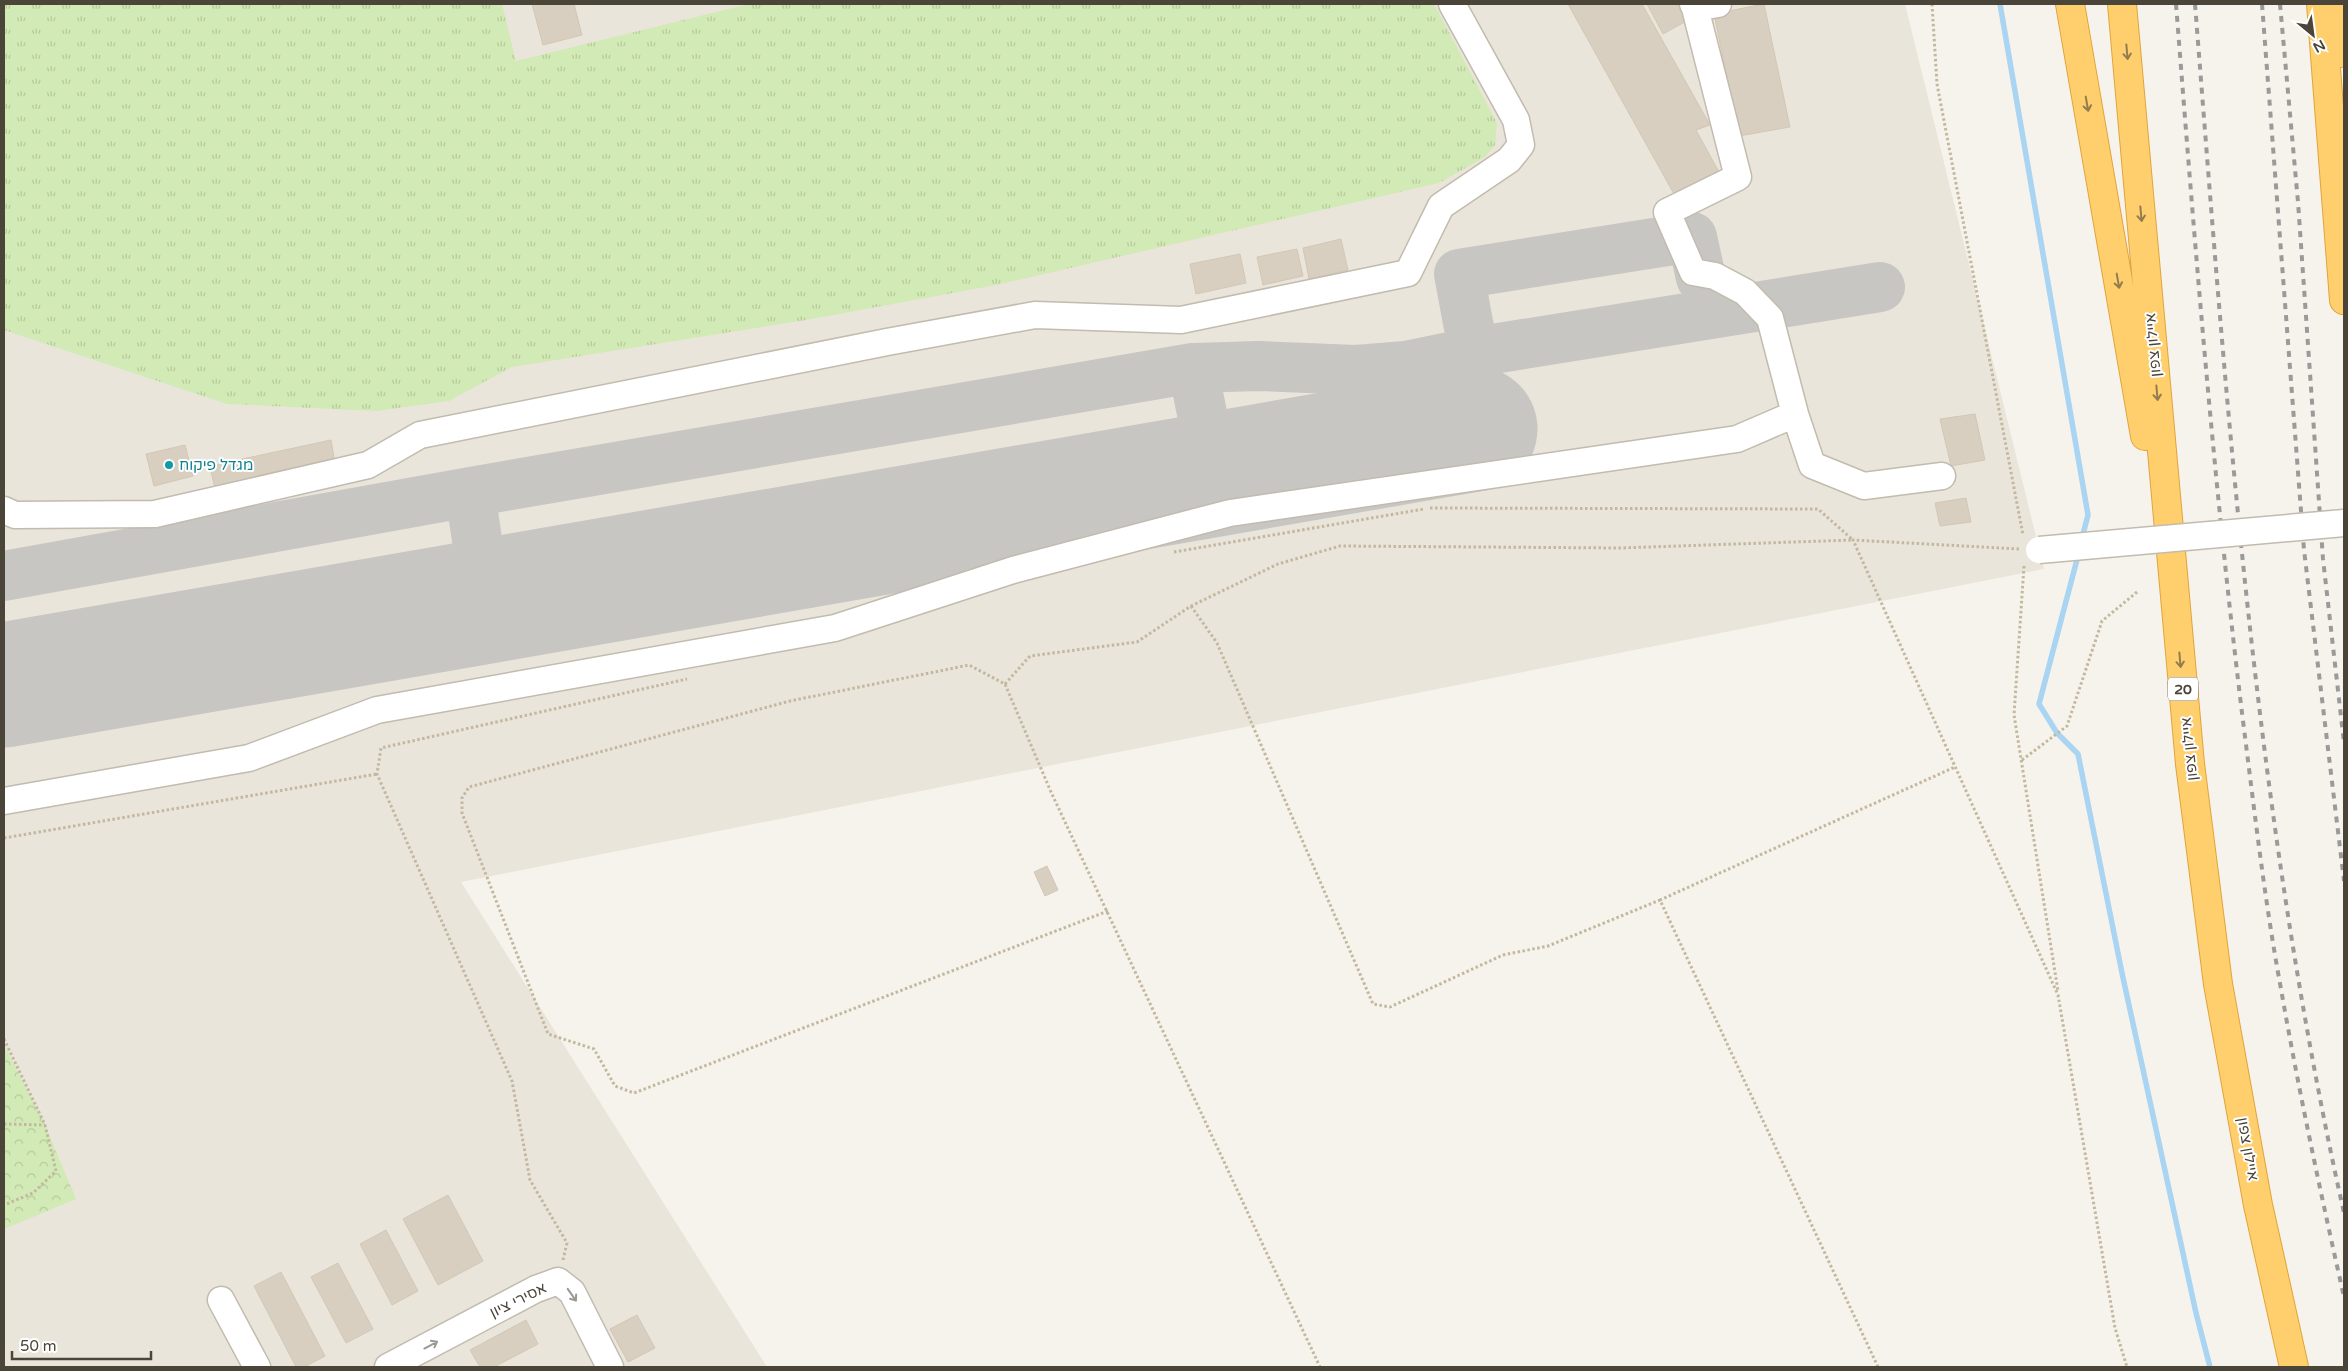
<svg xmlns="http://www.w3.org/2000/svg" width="2348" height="1371" viewBox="0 0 2348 1371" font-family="'Varela Round',Heebo,sans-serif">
<defs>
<pattern id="grass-tufts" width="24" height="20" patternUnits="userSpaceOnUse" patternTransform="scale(1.25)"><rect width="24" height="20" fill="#d2eab5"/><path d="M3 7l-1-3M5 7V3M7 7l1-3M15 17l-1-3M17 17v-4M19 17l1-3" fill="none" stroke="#b6ca9c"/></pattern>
<pattern id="forest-crowns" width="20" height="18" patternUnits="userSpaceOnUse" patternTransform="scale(1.25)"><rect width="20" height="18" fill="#d2eab5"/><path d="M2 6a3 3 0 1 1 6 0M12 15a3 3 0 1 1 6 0" fill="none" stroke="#b6ca9c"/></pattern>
</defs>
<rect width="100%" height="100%" fill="#f6f3ec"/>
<path fill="#eae5da" d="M4,4H1905L2044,569L461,882L767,1367H4Z"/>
<path fill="url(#grass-tufts)" d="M4,4H502L516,61L749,4H1434L1497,123L1495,145L1485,157L1439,183L996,285L806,320L512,367L449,401L376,411L227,404L4,330Z"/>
<path fill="url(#forest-crowns)" d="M4,1045L45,1125L76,1199L4,1229Z"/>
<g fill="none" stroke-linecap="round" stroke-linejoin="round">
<path stroke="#a9d4f2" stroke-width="5.5" d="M2000,4L2088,515L2082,538
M2079,552L2039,704L2057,733L2078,754L2122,973L2196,1313L2210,1367"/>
<path stroke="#c8c6c3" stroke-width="50" d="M1193,368L1214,474
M1475,429L1478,376L1459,274L1692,237L1701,278
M470,492L486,601
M4,576L470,492L1193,368L1258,366L1356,370L1406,366L1474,352L1880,287"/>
<path stroke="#c8c6c3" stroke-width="125" d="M4,685L1475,429"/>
</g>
<path fill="#d8cfc1" stroke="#d3c7b4" d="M532,4H574L582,35L543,45Z
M1568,4H1642L1710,125L1696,130L1719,172L1674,194Z
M1647,4H1681L1690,19L1663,34Z
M1764,4L1790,127L1739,136L1714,14Z
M1341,239L1348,270L1309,279L1303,248Z
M1297,249L1303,276L1263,285L1257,257Z
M1240,254L1246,283L1196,294L1190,264Z
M1975,414L1985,460L1951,466L1940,419Z
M331,440L335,463L215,489L210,466Z
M185,445L193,476L154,486L146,454Z
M1966,498L1971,522L1940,526L1935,503Z
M1047,866L1058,890L1045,896L1034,872Z
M448,1195L483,1261L438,1285L403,1219Z
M386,1230L418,1291L392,1305L360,1244Z
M338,1263L373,1329L346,1343L311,1277Z
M281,1272L325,1356L304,1367H296L254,1286Z
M637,1315L655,1348L628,1362L610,1329Z
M526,1320L538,1344L494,1367H480L470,1350Z"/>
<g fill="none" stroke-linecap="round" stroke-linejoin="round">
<g stroke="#c2bbae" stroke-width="29">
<path id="minor" d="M1693,4L1695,8L1718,4
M1795,414L1812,465L1864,486L1942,476
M4,510L15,515L155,514L368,465L420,435L887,342L1035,315L1181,320L1408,273L1441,206L1509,160L1521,145L1516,120L1452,4
M4,801L249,758L377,710L835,628L1013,570L1230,513L1737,439L1795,414L1770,318L1745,292L1715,276L1693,272L1667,212L1738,177L1695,8
M221,1300L257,1367
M388,1367L536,1289L558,1281L572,1292L610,1367"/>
</g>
<g stroke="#e0a43c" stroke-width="30">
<path id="highway" d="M2070,4L2145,436
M2122,4L2190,764L2218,984L2258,1205L2294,1367
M2321,4L2344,300
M2341,53L2342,4"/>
</g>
<path stroke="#c4b79f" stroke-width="3" stroke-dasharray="2.5 2.5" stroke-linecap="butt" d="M1932,4L1937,84L2023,535
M1430,508L1818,509L1853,540
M2019,549L1853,540L2058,995L2115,1328L2127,1367
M1174,552L1424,509
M2024,566L2014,715L2058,991
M1191,606L1217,643L1373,1004L1390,1007L1503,955L1548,946L1660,900
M1005,684L1030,656L1137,642L1191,606L1278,564L1340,546L1620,548L1852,540
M2022,760L2067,726L2102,621L2137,592
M4,838L377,774
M1108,911L634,1093L615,1086L594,1049L548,1034L462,813V798L469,787L790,701L969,665L1005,684L1051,792L1320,1367
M4,1039L45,1125L56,1171L33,1193L4,1205
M4,1124L45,1125
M563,1260L567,1243L530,1180L512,1081L377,774L381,748L687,679
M1878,1367L1660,900L1955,767"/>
<use href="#minor" stroke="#fff" stroke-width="26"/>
<use href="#highway" stroke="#ffcf6e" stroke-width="28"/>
<path stroke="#9a9a9a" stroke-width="4" stroke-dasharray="6 6" stroke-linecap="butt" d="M2176,4C2195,246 2214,488 2244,729C2255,815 2265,903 2281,989C2299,1092 2321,1195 2344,1297
M2195,4C2227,408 2255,816 2344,1213
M2262,4L2304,550L2344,881
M2280,4L2298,202L2323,559L2344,743"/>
<g stroke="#c2bbae" stroke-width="29" stroke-linecap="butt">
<path id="minor-bridge" d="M2039,550L2344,523"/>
</g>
<use href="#minor-bridge" stroke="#fff" stroke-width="26"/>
</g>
<defs><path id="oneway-shaft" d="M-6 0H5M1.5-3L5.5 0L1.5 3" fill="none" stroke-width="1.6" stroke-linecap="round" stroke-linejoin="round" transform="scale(1.25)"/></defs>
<g stroke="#937c4e">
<use href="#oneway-shaft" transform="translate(2127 52) rotate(85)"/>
<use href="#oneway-shaft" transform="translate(2087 104) rotate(80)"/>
<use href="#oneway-shaft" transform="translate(2141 214) rotate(85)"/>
<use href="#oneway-shaft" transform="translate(2118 281) rotate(80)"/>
<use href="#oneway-shaft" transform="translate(2157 393) rotate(85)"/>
<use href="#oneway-shaft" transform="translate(2180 660) rotate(85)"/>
</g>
<g stroke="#9c9892">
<use href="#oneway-shaft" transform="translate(572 1295) rotate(55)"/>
<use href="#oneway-shaft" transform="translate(431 1345) rotate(-28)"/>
</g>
<circle fill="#0f9aa8" stroke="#fff" stroke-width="2" cx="169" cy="465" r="5"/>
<g text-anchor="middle" stroke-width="4" stroke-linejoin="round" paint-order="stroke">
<rect fill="#fff" stroke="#817c74" stroke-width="1" x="2168" y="677.5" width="30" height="23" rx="4"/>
<g font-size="14" font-weight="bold" fill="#4b4439">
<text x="2183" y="694">20</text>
</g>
<g font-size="15" fill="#4b4439" stroke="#fff">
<text transform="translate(2153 345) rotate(-95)" y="5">איילון צפון</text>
<text transform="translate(2189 749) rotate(-96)" y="5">איילון צפון</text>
<text transform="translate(2248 1149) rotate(80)" y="5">איילון צפון</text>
<text transform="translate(518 1300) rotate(-26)" y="5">אסירי ציון</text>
</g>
<g font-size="15" fill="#0d838f" stroke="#fff" text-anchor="start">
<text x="179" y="470">מגדל פיקוח</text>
</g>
</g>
<rect width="2348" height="1371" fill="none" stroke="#4b4439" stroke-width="10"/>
<g transform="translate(2313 35) rotate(151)" stroke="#ffffff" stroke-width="4" paint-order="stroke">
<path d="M0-4L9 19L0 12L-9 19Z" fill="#4b4439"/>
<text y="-8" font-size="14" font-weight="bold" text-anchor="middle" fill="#4b4439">N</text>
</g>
<path d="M12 1351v8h139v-8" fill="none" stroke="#4b4439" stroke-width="2.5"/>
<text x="20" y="1351" font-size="15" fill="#4b4439" stroke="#ffffff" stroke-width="4" paint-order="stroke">50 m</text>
</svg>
